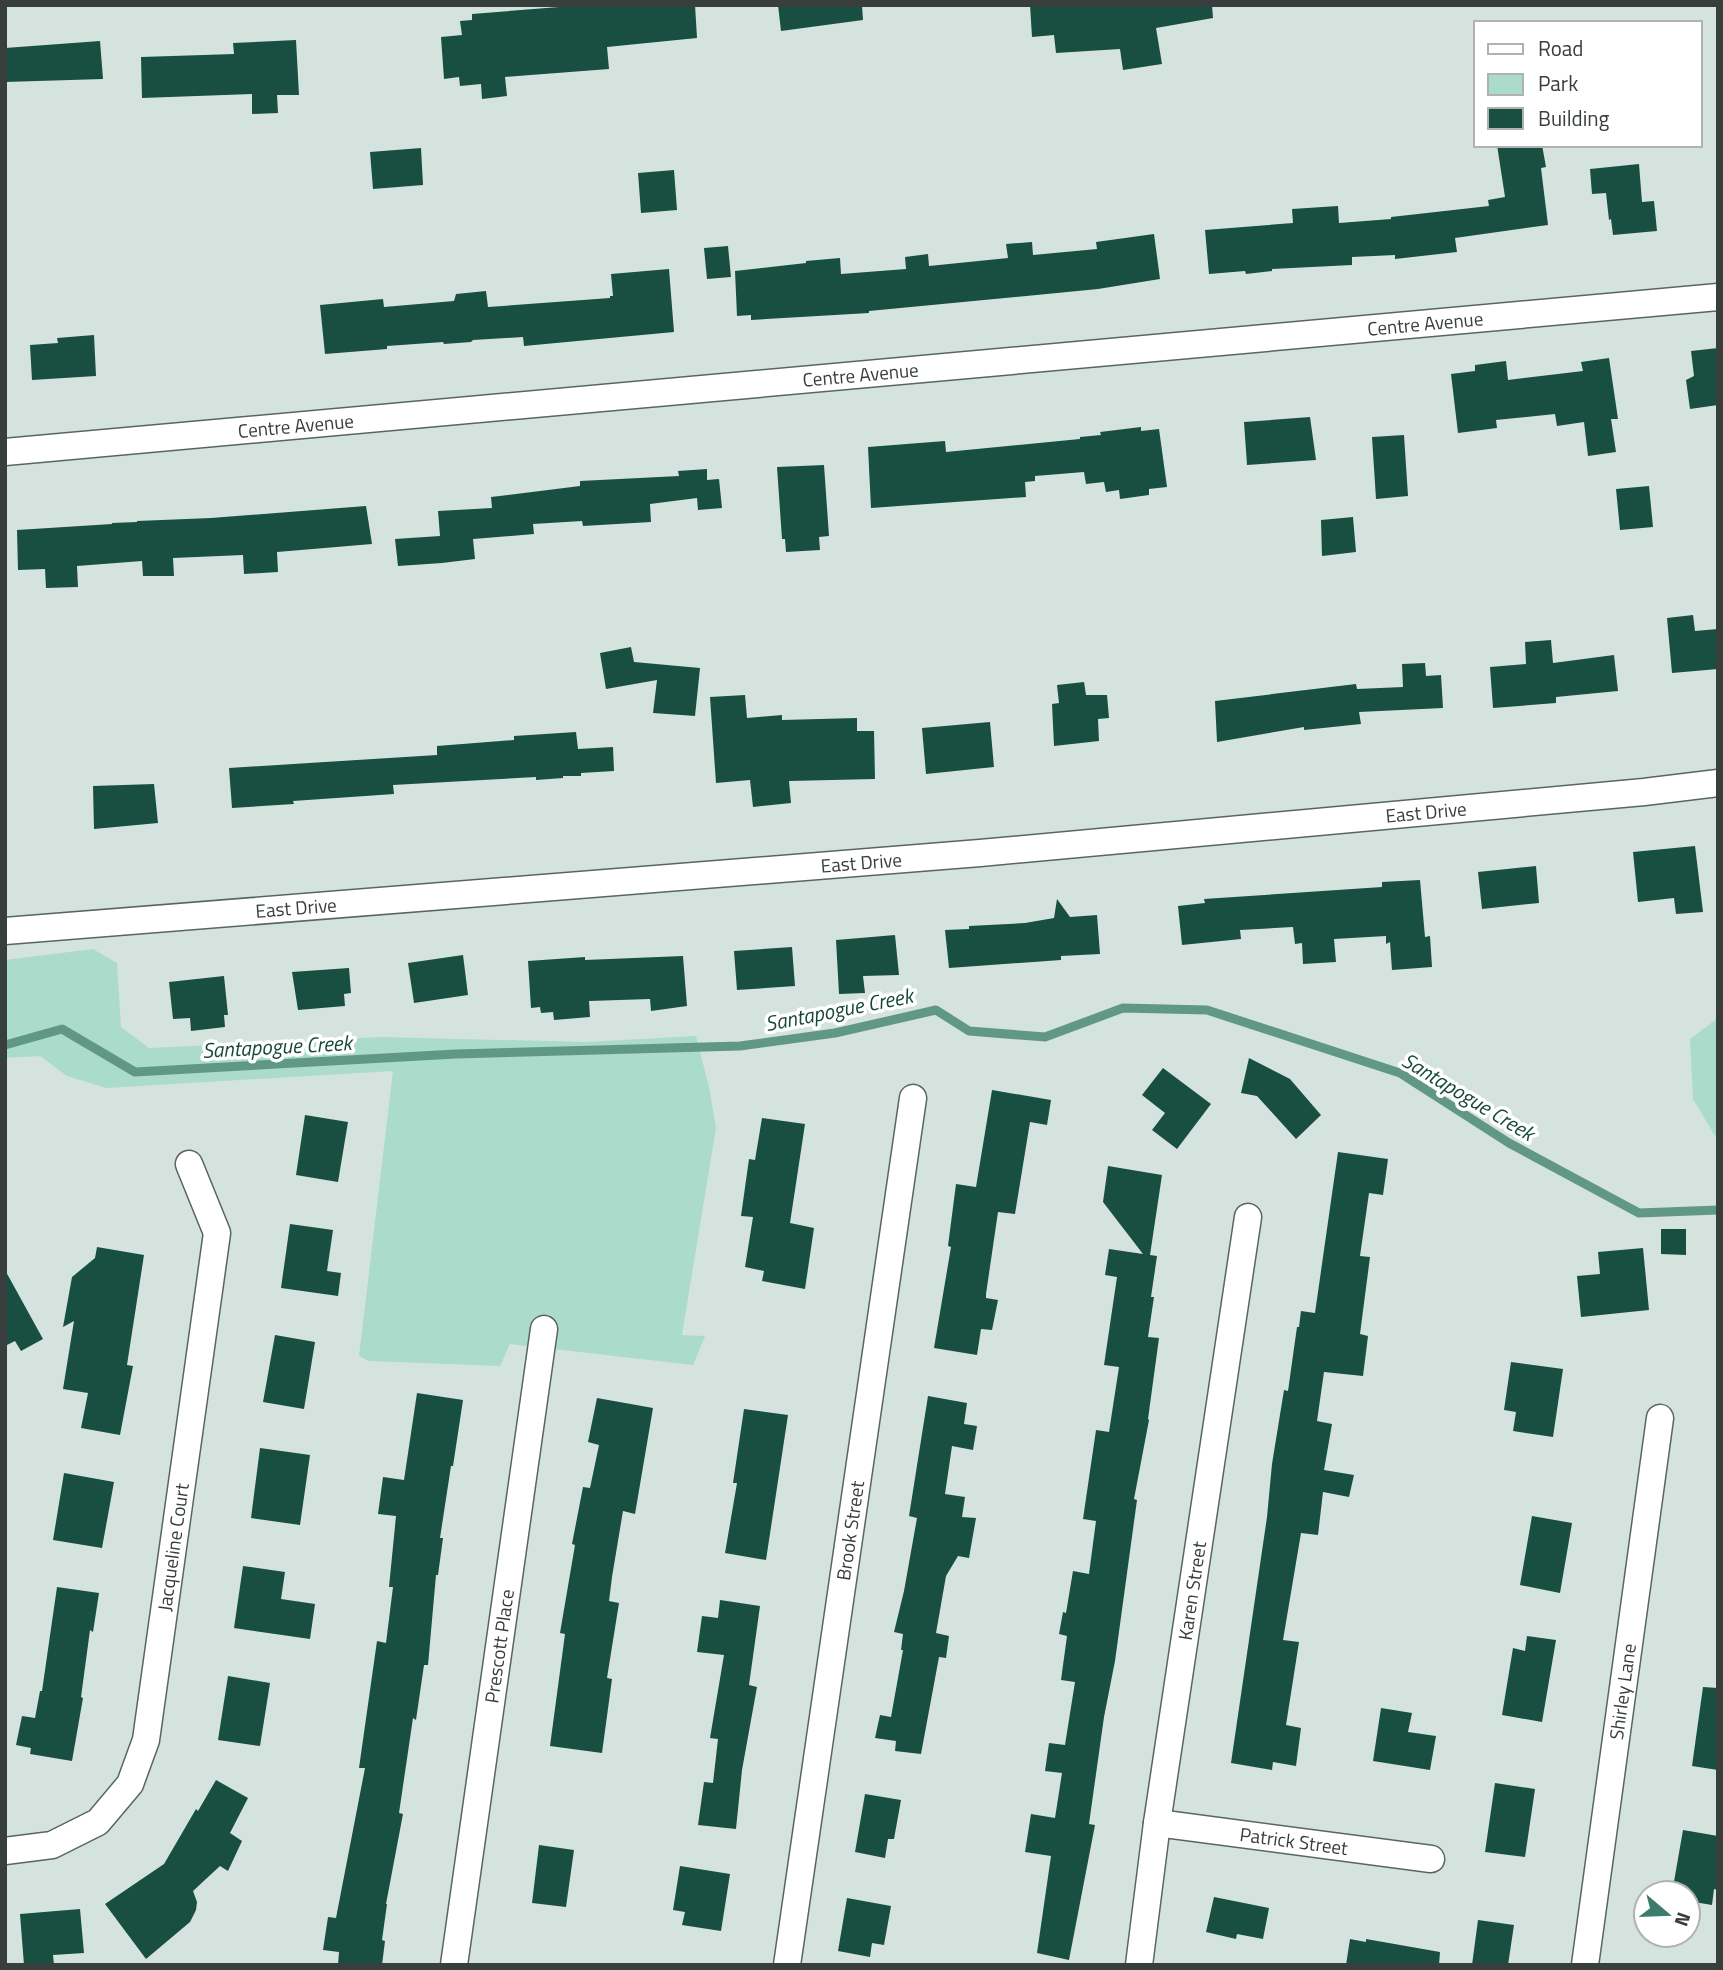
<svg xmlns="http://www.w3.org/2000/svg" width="1723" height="1970" viewBox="0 0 1723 1970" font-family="'Titillium Web',sans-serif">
<rect width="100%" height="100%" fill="#d5e3de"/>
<path fill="#abdbcb" d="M93,949L117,963L121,1027L149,1048L381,1037L586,1042L696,1036L709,1087L716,1128L682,1335L705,1336L693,1365L510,1344L500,1366L369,1361L359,1356L393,1071L106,1088L67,1076L40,1056L5,1058V960Z
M1718,1018V1141L1693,1099L1690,1039Z"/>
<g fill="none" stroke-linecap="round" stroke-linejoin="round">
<path stroke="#619786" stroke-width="9" d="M5,1045L62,1029L135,1072L456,1054L740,1046L835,1033L936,1010L969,1031L1045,1037L1123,1008L1207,1010L1400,1073L1509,1143L1639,1213L1718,1210"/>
</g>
<path fill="#184f41" d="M584,5H695L697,38L607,47L609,69L505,77L507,96L482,99L481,84L460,86L459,77L444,79L441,37L462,35L460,21L472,20V14Z
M778,5H862L863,20L781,31Z
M1030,5H1212L1213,18L1156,28L1162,64L1123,70L1120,49L1056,53L1054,35L1032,37Z
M296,40L299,95H277L278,113L252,114V94L142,98L141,57L234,54L233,43Z
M100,41L103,79L5,82V48Z
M1497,145H1542L1546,167L1541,168L1548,225L1455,238L1457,252L1395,259V255L1352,257V265L1272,269V271L1246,274L1245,271L1209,274L1205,230L1293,223L1292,209L1338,206L1339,223L1391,219V217L1489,206L1488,200L1505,197Z
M421,148L423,185L373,189L370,152Z
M1639,164L1642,202L1654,201L1657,231L1613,235L1611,219L1609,220L1606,193L1592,194L1590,169Z
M674,170L677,210L641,213L638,173Z
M1154,234L1160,279L1098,289L869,311V313L751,320V315L737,316L735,271L806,263V261L840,258L841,274L906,269L905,257L928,254L929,266L1008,258L1006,244L1032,242L1033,255L1097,249L1096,242Z
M728,246L731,277L707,279L704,248Z
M669,269L674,332L524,346L523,337L473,340L471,342L444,344L443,342L387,346V349L325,354L320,305L383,299L384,307L454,301L456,294L486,291L488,307L610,298V296H613L611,274Z
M94,335L96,376L32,380L30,345L58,343L57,338Z
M1718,348V405L1690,409L1686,380L1694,376L1691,351Z
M1609,358L1618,419H1611L1616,452L1588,456L1584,422L1557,426L1555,414L1496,420L1497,428L1458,433L1451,374L1475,371V365L1506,361L1508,380L1583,371L1581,362Z
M1310,417L1316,460L1247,465L1244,422Z
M1141,427V431L1159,429L1167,487L1149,489V495L1120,499L1119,490L1106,492L1104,482L1086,484L1084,472L1035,476V481L1025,482L1026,497L871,508L868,447L945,441L946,452L1080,439V437L1101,435L1100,432Z
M1404,435L1408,496L1376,499L1372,437Z
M824,465L829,536L819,537L820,550L786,552L785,539H782L777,467Z
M707,469V480L719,479L722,508L698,510L697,498L650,504L651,522L583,526L582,521L533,524L534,534L473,539L475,559L442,563L398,566L395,539L440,536L438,511L492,508L491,497L580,486V481L679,476L678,471Z
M1649,486L1653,527L1620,530L1616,489Z
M366,506L372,544L277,552L278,572L244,574L243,555L173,558L174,576H143L142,561L77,566L78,587L46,588L45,569L18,570L17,530L112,524V523L137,522V521L211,518Z
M1353,517L1356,552L1322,556L1321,520Z
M1693,615L1695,631L1718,629V669L1672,673L1667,618Z
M1551,640L1553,663L1614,655L1618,691L1556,697V703L1493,708L1490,667L1526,664L1525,642Z
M631,647L634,662L700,668L695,716L653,713L657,680L606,689L600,653Z
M1425,663L1426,676L1441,675L1443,708L1359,712L1361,724L1304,730V727L1217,742L1215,701L1356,684L1357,689L1403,687L1402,664Z
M1084,682L1086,695H1107L1109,718L1098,719L1099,741L1054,746L1052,704L1059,703L1057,685Z
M745,695L747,718L782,715V720L857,718V731H874L875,779L789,781L791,803L753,807L750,780L716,783L710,697Z
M990,722L994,767L926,774L922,728Z
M576,732L578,749L613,747L614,771L581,773V776H563V778L536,780V777L393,785L394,794L293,801L294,804L232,808L229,768L437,755V746L514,740V736Z
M154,784L158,823L94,829L93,786Z
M1695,846L1703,912L1676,914L1674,898L1638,902L1633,852Z
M1536,866L1539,903L1482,909L1478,872Z
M1420,880L1425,937L1430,936L1432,967L1392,970L1390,942L1386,944V936L1334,939L1336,962L1303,964L1302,943L1295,944L1293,927L1240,930L1241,939L1182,945L1178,906L1205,903L1204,899L1382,887V882Z
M1057,899L1070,917L1097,915L1100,954L1061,956V960L949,968L945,930L969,929V926L1025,923L1054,918Z
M895,935L899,975L863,976L865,993L839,994L836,940Z
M792,947L795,986L737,990L734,951Z
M463,955L468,995L414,1003L408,963Z
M683,956L687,1006L651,1011L650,999L589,1001L590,1017L554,1020L553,1012L541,1013L540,1007L531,1008L528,961L585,957V960Z
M349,968L351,993L344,994L345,1006L298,1010L292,972Z
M224,976L228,1015H224L225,1027L191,1031L190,1018L173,1019L169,982Z
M1249,1058L1290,1079L1321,1115L1296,1139L1257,1096L1241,1093Z
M1163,1068L1211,1104L1177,1149L1152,1130L1165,1113L1142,1095Z
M992,1090L1051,1100L1047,1125L1030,1122L1015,1214L998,1212L986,1294V1298L998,1300L992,1330L981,1329L977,1355L934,1348L951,1247L948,1246L956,1184L976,1187Z
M305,1115L348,1122L338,1182L296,1175Z
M762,1118L805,1124L790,1223L814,1228L805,1289L762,1281L764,1271L745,1267L753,1217L741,1216L749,1159L755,1160Z
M1338,1152L1388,1159L1383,1195L1369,1193L1360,1256L1370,1257L1360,1334L1368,1336L1363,1376L1324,1372L1317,1421L1332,1424L1324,1470L1354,1475L1349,1497L1323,1492L1318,1535L1301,1533L1283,1640L1299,1642L1286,1725L1301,1728L1296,1766L1273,1762L1272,1770L1231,1763L1267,1517L1272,1464L1284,1390L1288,1391L1297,1327H1299L1301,1311L1315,1313Z
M1108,1166L1162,1175L1150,1255L1157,1256L1151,1297H1154L1148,1337L1159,1338L1148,1419L1149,1420L1134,1499L1137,1500L1115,1661L1104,1717L1089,1824L1095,1825L1069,1960L1037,1953L1051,1856L1025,1852L1031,1814L1055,1818L1062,1773L1045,1771L1049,1743L1065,1745L1075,1682L1061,1680L1067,1636L1059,1634L1063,1612L1066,1613L1073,1571L1089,1574L1096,1521L1083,1519L1096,1430L1109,1432L1119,1367L1104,1365L1117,1277L1105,1275L1109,1249L1143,1254L1103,1202Z
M290,1224L333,1230L327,1271L341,1273L338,1296L281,1288Z
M1661,1229H1686V1255L1661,1254Z
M97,1247L144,1255L127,1365L133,1366L120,1435L81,1428L88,1393L63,1389L74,1321L63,1327L72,1277L95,1258Z
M1643,1248L1649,1310L1581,1317L1577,1276L1600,1274L1598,1252Z
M5,1270L43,1339L21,1351L15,1341L5,1346Z
M275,1335L315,1342L304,1409L263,1402Z
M1511,1362L1563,1369L1553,1437L1513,1431L1516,1412L1504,1410Z
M417,1393L463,1400L453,1466H451L440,1538H443L438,1575H436L428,1665H424L416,1720L413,1718L399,1813L403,1814L386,1904H387L382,1940L385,1941L382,1965H338L339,1952L323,1950L328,1917L336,1918L365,1768H359L377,1641L386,1643L393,1587H389L396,1516L378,1514L383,1477L404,1480Z
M928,1396L967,1403L964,1424L977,1426L973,1450L952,1446L945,1494L965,1497L962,1517L976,1518L969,1558L958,1556L946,1576L936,1633L949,1636L946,1658L939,1657L921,1754L895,1751L896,1741L875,1738L880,1715L891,1717L903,1650H901L903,1634L894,1632L904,1591L917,1518L909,1516Z
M597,1398L653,1408L635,1514L623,1511L612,1577L609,1601L619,1603L607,1678L612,1679L602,1753L550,1746L565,1634L560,1633L575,1545L572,1544L583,1487L590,1488L599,1445L588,1442Z
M744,1409L788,1415L766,1560L725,1553L737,1483H733Z
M260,1448L310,1455L300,1525L251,1518Z
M64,1473L114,1482L102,1548L53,1540Z
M1532,1516L1572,1523L1560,1593L1520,1585Z
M243,1566L285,1572L281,1599L315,1604L310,1639L234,1628Z
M57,1587L99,1593L93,1632L90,1630L81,1697L83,1698L72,1761L30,1754L31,1748L16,1745L22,1716L35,1718L40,1691H42Z
M720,1600L760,1606L749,1685L757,1687L742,1770L736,1829L698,1825L704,1782L713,1783L718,1739L710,1738L724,1655L697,1652L702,1616L718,1618Z
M1527,1636L1556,1640L1542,1722L1502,1715L1513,1648L1525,1651Z
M228,1676L270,1683L260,1746L218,1740Z
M1703,1687L1718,1688V1770L1692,1766Z
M1381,1708L1412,1713L1408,1732L1436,1736L1430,1770L1373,1761Z
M216,1780L248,1798L230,1833L242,1841L228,1871L220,1866L193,1891L197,1902L196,1910L190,1922L146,1959L105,1904L164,1864L196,1809L198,1811Z
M1495,1783L1535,1789L1525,1857L1485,1852Z
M865,1794L901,1800L894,1839H888L885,1858L855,1852Z
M1683,1830L1718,1836V1890L1714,1889L1712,1905L1688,1901V1893H1672Z
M539,1845L574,1850L566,1907L532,1903Z
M680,1866L730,1874L721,1931L682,1925L685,1912L673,1910Z
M1214,1897L1269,1908L1263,1939L1237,1934L1236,1939L1206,1932Z
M847,1898L891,1906L884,1945L872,1943L870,1957L838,1951Z
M80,1909L84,1953L53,1955L54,1965H24L20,1914Z
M1478,1920L1514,1925L1508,1965H1472Z
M1350,1939L1366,1942V1939L1440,1952L1439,1965H1346Z"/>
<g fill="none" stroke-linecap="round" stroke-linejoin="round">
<g stroke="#596561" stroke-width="29">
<g id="minor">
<path id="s1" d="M5,452L1718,297"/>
<path id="s2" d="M5,931L980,853L1644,792L1718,783"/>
<path id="s3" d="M1157,1823L1431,1859"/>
<path id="s4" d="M5,1851L52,1845L98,1822L130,1784L146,1740L217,1233L189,1164"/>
<path id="s5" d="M454,1965L544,1329"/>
<path id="s6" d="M787,1965L913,1098"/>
<path id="s7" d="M1139,1965L1157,1823L1248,1217"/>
<path id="s8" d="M1585,1965L1660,1418"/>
</g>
</g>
<use href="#minor" stroke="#fff" stroke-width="26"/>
</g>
<g text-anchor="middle" stroke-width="7" stroke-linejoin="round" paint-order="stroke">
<g font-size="19" fill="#383e3c" stroke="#fff">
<text dy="7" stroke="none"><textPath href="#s1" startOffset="1426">Centre Avenue</textPath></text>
<text dy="7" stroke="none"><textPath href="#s1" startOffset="859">Centre Avenue</textPath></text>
<text dy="7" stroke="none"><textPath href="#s1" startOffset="292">Centre Avenue</textPath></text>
<text dy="7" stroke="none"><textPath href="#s2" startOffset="1426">East Drive</textPath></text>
<text dy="7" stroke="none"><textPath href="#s2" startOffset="859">East Drive</textPath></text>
<text dy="7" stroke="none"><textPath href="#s2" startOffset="292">East Drive</textPath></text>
<text dy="7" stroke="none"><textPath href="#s6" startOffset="439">Brook Street</textPath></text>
<text dy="7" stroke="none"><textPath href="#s4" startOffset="390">Jacqueline Court</textPath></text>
<text dy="7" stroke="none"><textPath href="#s7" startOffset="378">Karen Street</textPath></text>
<text dy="7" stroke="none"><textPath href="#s5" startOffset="322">Prescott Place</textPath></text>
<text dy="7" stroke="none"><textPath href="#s8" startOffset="276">Shirley Lane</textPath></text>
<text dy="7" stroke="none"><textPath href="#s3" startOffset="138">Patrick Street</textPath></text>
</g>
<g font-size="21" font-style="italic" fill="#18473a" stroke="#fff">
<text transform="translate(839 1010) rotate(-11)" y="7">Santapogue Creek</text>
<text transform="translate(277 1047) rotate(-3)" y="7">Santapogue Creek</text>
<text transform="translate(1468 1097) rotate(31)" y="7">Santapogue Creek</text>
</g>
</g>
<rect width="1723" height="1970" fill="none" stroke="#383e3c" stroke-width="14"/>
<rect x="1474" y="21" width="228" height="126" fill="#ffffff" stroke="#afb2b1" stroke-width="2"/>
<rect x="1488" y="44" width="35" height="10" fill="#ffffff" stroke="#afb2b1" stroke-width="2"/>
<text x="1538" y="56" font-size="21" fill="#383e3c">Road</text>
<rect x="1488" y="74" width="35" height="21" fill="#abdbcb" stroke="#afb2b1" stroke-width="2"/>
<text x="1538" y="91" font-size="21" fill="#383e3c">Park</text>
<rect x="1488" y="108" width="35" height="21" fill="#184f41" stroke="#afb2b1" stroke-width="2"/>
<text x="1538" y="126" font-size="21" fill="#383e3c">Building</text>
<g transform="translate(1667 1914) rotate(109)"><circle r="33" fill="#ffffff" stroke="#afb2b1" stroke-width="2"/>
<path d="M0-5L12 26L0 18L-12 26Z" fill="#3d7c6a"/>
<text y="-10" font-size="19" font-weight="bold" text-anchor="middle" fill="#383e3c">N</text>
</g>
</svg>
